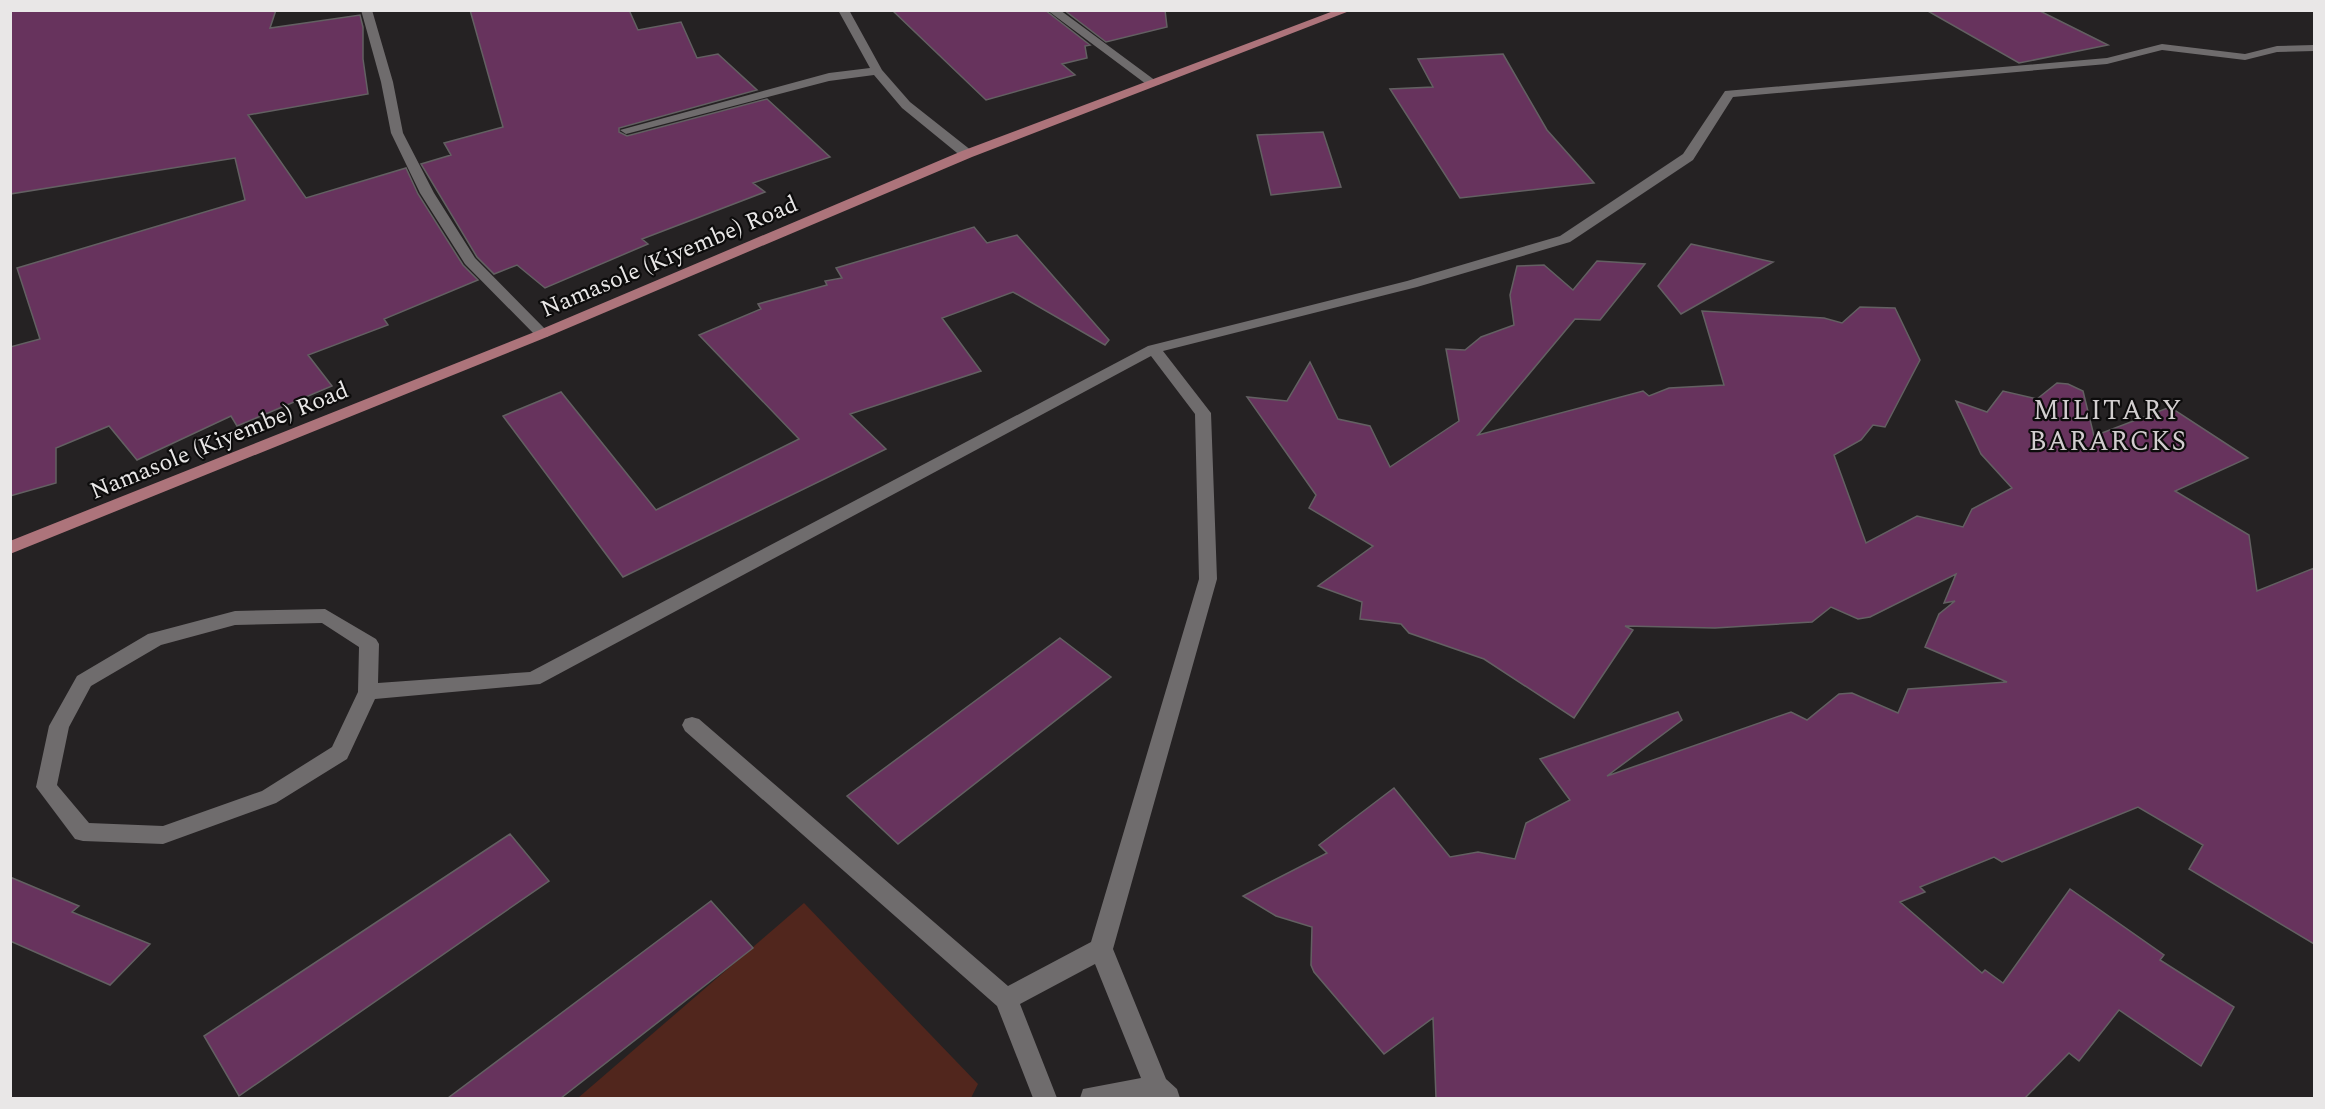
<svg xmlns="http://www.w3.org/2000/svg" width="2325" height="1109" viewBox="0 0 2325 1109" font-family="Spectral,serif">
<rect width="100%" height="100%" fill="#252223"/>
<path fill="#51261d" d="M804,903L978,1084L971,1098H578Z"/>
<path fill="#67335d" stroke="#636062" stroke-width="1.5" d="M10,10H276L270,28L360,15L363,27V59L368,94L248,115L306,198L406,168L418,194L463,265L478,280L384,319L388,325L308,355L332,386L237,426L231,416L137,460L109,426L56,448V483L10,496V347L40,339L17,268L245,200L235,158L10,194Z
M470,10H629L638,30L681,22L697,58L718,54L757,90L619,128V132L627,136L767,99L830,157L753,183L765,192L642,239L648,244L545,288L517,265L494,274L477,257L421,164L451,155L444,143L503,127Z
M892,10H1045L1090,45L1085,46L1087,58L1062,64L1075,75L986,100Z
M1064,10H1165L1167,27L1106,42Z
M1926,10H2038L2108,45L2019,63Z
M1503,54L1547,130L1594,183L1460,198L1390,89L1433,87L1418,59Z
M1323,132L1341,187L1271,195L1257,135Z
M974,227L987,243L1017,235L1109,340L1105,345L1013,292L942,318L981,371L850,414L886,449L623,577L503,416L561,392L656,510L799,439L699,335L761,309L758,304L827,285L825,281L842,278L836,268Z
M1691,244L1773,262L1681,314L1658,286Z
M1597,261L1645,264L1600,320L1575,319L1478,435L1643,391L1649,396L1669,388L1724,385L1702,311L1824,318L1842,323L1860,307L1895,308L1920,360L1885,427L1873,425L1861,440L1834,455L1866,543L1917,516L1963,527L1972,509L2012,488L1981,454L1956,401L1987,412L2003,391L2037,399L2057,383L2068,384L2083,391L2094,436L2170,407L2248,458L2175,491L2249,535L2257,591L2314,568V944L2189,869L2203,845L2138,807L2002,862L1994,857L1920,887L1925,892L1900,902L1982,973L1985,970L2003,983L2070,889L2164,955L2160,960L2234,1007L2201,1066L2119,1010L2079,1061L2069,1053L2025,1098H1436L1433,1018L1384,1054L1314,972L1311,965L1312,927L1276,916L1243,896L1327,853L1319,845L1394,788L1450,857L1478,852L1515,859L1526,823L1570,800L1540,759L1678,712L1682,720L1607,776L1791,712L1807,720L1839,694L1852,693L1898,713L1908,689L2007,682L1925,647L1939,614L1955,601L1944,603L1956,574L1870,617L1858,619L1831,607L1812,622L1715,628L1625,626L1633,630L1574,718L1484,659L1409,633L1401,624L1360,619L1362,602L1318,586L1373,546L1309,508L1316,495L1247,397L1287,401L1310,362L1338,419L1370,426L1390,467L1459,421L1446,349L1465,350L1481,337L1514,325L1510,295L1517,266L1544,265L1573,290Z
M1060,638L1111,677L898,844L847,796Z
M510,834L549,881L239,1096L204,1036Z
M10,877L79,906L72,912L150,944L110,985L10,941Z
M711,901L753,948L561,1098H448Z"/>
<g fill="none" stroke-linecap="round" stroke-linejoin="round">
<path fill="#6f6c6d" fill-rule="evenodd" d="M361,10H372L393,82L403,133L434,193L475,258L547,331L550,334L547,337H537L465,264L420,193L391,133L381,82Z
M838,10H849L882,70L910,102L972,151V157H962L902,108L874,75L829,81L626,134L620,130L829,73L870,68Z
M1047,10H1060L1160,84L1150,87Z
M2162,44L2245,54L2277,46L2314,45V51L2277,52L2245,60L2162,50L2107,64L1733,97L1693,160L1570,242L1417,287L1163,351L1211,413L1217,579L1113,949L1166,1079L1177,1089L1180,1098H1080L1083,1089L1141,1078L1095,964L1020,1004L1057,1098H1033L997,1006L685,731L682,725L685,719L692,717L699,719L1008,986L1091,942L1199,579L1195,414L1151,356L540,684L375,699L347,759L276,803L163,844L83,841L75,839L36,787L49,726L77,676L148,634L235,611L325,609L376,639L379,644L378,683L530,672L1148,346L1407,281L1560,236L1683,154L1725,91L2107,58ZM322,623L359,647L358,692L332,747L262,791L163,826L89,823L57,785L69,727L91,686L161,645L235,625Z"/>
<path fill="#ad747b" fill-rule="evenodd" d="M1336,10H1352L972,157L547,337L10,554V541L537,331L962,151Z"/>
</g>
<g text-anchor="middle" stroke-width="4.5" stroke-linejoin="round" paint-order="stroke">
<g font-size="24" fill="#e9e7e7" stroke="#0d0c0c">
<text transform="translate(669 256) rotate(-23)" y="8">Namasole (Kiyembe) Road</text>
<text transform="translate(219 440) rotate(-22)" y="8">Namasole (Kiyembe) Road</text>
</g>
<g font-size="27" letter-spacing="1.5" fill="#d2cecf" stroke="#0d0c0c">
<text x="2108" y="419">MILITARY<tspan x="2108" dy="31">BARARCKS</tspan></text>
</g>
</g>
<rect width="2325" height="1109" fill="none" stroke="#e9e7e7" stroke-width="24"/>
</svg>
